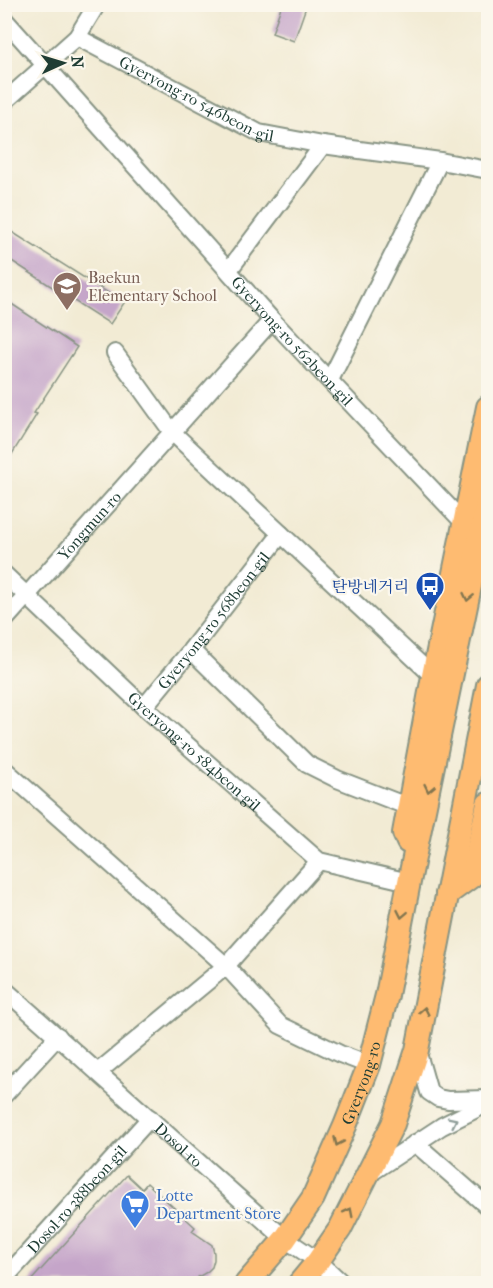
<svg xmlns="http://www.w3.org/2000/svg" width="493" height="1288" viewBox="0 0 493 1288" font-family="'IM FELL French Canon','Noto Serif KR',serif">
<rect width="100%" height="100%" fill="#fbf7ec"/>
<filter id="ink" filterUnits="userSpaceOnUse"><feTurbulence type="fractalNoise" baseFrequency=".0167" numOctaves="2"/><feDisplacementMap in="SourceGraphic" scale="12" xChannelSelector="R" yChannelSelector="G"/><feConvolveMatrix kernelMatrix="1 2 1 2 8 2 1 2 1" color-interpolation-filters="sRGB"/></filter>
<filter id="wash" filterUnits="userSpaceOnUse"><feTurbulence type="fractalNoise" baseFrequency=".008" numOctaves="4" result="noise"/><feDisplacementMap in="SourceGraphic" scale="24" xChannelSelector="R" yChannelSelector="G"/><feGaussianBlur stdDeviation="1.35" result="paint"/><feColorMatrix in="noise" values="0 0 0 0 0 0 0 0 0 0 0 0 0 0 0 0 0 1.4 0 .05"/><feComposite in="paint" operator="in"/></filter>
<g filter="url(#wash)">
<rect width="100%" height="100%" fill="#f2ebd4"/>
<g id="blocks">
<path fill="#c5a5c9" d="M282,4H307L294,41L272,33Z
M4,227L124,303L110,324L4,256Z
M4,299L77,347L34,413L37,414L4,467Z
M127,1175L142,1189L147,1183L195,1227L192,1231L212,1245L214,1253V1260L212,1267L207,1272L198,1277L201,1284H28Z"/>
</g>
</g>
<g filter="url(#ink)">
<use href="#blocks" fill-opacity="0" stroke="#889484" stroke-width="1.5"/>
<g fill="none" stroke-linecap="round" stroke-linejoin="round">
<g stroke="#889484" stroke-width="20">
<g id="minor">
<path id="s1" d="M4,19L272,320L465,524"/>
<path id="s2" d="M77,37L259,133L323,145L440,161L488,170"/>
<path d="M4,102L77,37L97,4"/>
<path d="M229,270L323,145"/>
<path d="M115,353L172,432L433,676"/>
<path d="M330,380L440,161"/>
<path id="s3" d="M4,574L144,707L319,861L409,882"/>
<path id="s4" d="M4,621L272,320"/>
<path d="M191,650L307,764L337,779L409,807"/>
<path id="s5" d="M144,707L191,650L281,534"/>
<path d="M4,769L226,966L280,1025L340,1054L369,1065"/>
<path id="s6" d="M4,989L285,1239L318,1261L343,1284"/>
<path d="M417,1050L429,1092L438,1098L448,1100L488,1099"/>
<path d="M98,1072L226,966L319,861"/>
<path d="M4,1095L58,1036"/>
<path d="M415,1143L488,1207"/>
<path d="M369,1174L442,1126L488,1103"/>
<path id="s7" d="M4,1279L150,1118"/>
</g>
</g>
<g stroke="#889484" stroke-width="26">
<g id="major">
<path d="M408,842L404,833L433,676L488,407"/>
<path d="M447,894L472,876L488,804"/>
<path id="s8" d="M246,1284L285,1239L313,1198L345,1126L369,1065L387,995L409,882L488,499"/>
<path d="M299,1284L318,1261L340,1229L393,1124L417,1050L488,685"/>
</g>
</g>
<use href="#minor" stroke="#fff" stroke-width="16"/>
<use href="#major" stroke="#febb71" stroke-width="22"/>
</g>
<defs><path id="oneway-chevron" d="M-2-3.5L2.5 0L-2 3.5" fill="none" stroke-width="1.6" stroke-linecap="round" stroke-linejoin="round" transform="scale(1.5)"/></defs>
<g stroke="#83764f">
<use href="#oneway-chevron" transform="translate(468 597) rotate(102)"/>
<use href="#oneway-chevron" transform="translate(429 788) rotate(102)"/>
<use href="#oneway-chevron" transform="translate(402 914) rotate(101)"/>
<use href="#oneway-chevron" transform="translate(424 1011) rotate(-79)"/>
<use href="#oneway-chevron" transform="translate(338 1142) rotate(114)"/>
<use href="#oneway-chevron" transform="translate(349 1212) rotate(-63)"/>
</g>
<use stroke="#8f9e9a" href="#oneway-chevron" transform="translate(453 1121) rotate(-26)"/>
</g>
<defs>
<g id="school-pin" transform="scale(1.5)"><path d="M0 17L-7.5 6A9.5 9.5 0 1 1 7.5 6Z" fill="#8d6e63" stroke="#fbf7ec"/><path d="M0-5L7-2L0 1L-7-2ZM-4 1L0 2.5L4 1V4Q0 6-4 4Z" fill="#fff"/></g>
<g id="bus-pin" transform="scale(1.5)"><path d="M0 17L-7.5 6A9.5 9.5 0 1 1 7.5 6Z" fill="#1a4fb4" stroke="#fbf7ec"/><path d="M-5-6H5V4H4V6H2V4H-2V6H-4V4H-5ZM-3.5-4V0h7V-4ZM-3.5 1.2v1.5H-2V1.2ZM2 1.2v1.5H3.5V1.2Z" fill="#fff"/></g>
<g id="supermarket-pin" transform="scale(1.5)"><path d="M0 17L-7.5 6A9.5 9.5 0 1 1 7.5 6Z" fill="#3f7fe0" stroke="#fbf7ec"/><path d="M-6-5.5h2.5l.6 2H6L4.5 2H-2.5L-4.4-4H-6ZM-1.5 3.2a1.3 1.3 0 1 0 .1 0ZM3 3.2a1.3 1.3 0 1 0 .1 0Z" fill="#fff"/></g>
</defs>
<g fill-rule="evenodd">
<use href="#school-pin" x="67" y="286"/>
<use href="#bus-pin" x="430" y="586"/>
<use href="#supermarket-pin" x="135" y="1204"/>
</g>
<g text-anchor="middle" stroke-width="4.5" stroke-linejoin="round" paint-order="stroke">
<g font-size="16" fill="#1f3d34" stroke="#fbf7ec">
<text dy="6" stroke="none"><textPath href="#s2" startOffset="135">Gyeryong-ro 546beon-gil</textPath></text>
<text dy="6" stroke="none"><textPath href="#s1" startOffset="432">Gyeryong-ro 562beon-gil</textPath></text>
<text dy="6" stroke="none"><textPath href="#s4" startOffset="128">Yongmun-ro</textPath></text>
<text dy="6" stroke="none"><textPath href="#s5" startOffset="111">Gyeryong-ro 568beon-gil</textPath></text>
<text dy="6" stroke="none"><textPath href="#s3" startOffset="260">Gyeryong-ro 584beon-gil</textPath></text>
<text dy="6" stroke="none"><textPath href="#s8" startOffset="234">Gyeryong-ro</textPath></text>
<text dy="6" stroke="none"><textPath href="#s6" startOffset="234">Dosol-ro</textPath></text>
<text dy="6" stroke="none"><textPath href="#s7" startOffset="108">Dosol-ro 388beon-gil</textPath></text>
</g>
<g font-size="16" fill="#785e54" stroke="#fbf7ec" text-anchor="start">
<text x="88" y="283">Baekun<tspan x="88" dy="18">Elementary School</tspan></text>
</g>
<g font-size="16" fill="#164399" stroke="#fbf7ec" text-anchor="end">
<text x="409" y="592">탄방네거리</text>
</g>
<g font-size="16" fill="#366cbe" stroke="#fbf7ec" text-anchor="start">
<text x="156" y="1201">Lotte<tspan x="156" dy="18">Department Store</tspan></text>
</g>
</g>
<rect width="493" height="1288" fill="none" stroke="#fbf7ec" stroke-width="24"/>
<g transform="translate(63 63) rotate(86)" stroke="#fbf7ec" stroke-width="4.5" paint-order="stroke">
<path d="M0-4.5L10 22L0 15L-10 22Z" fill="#1f3d34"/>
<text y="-9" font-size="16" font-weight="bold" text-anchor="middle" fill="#1f3d34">N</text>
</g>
</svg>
